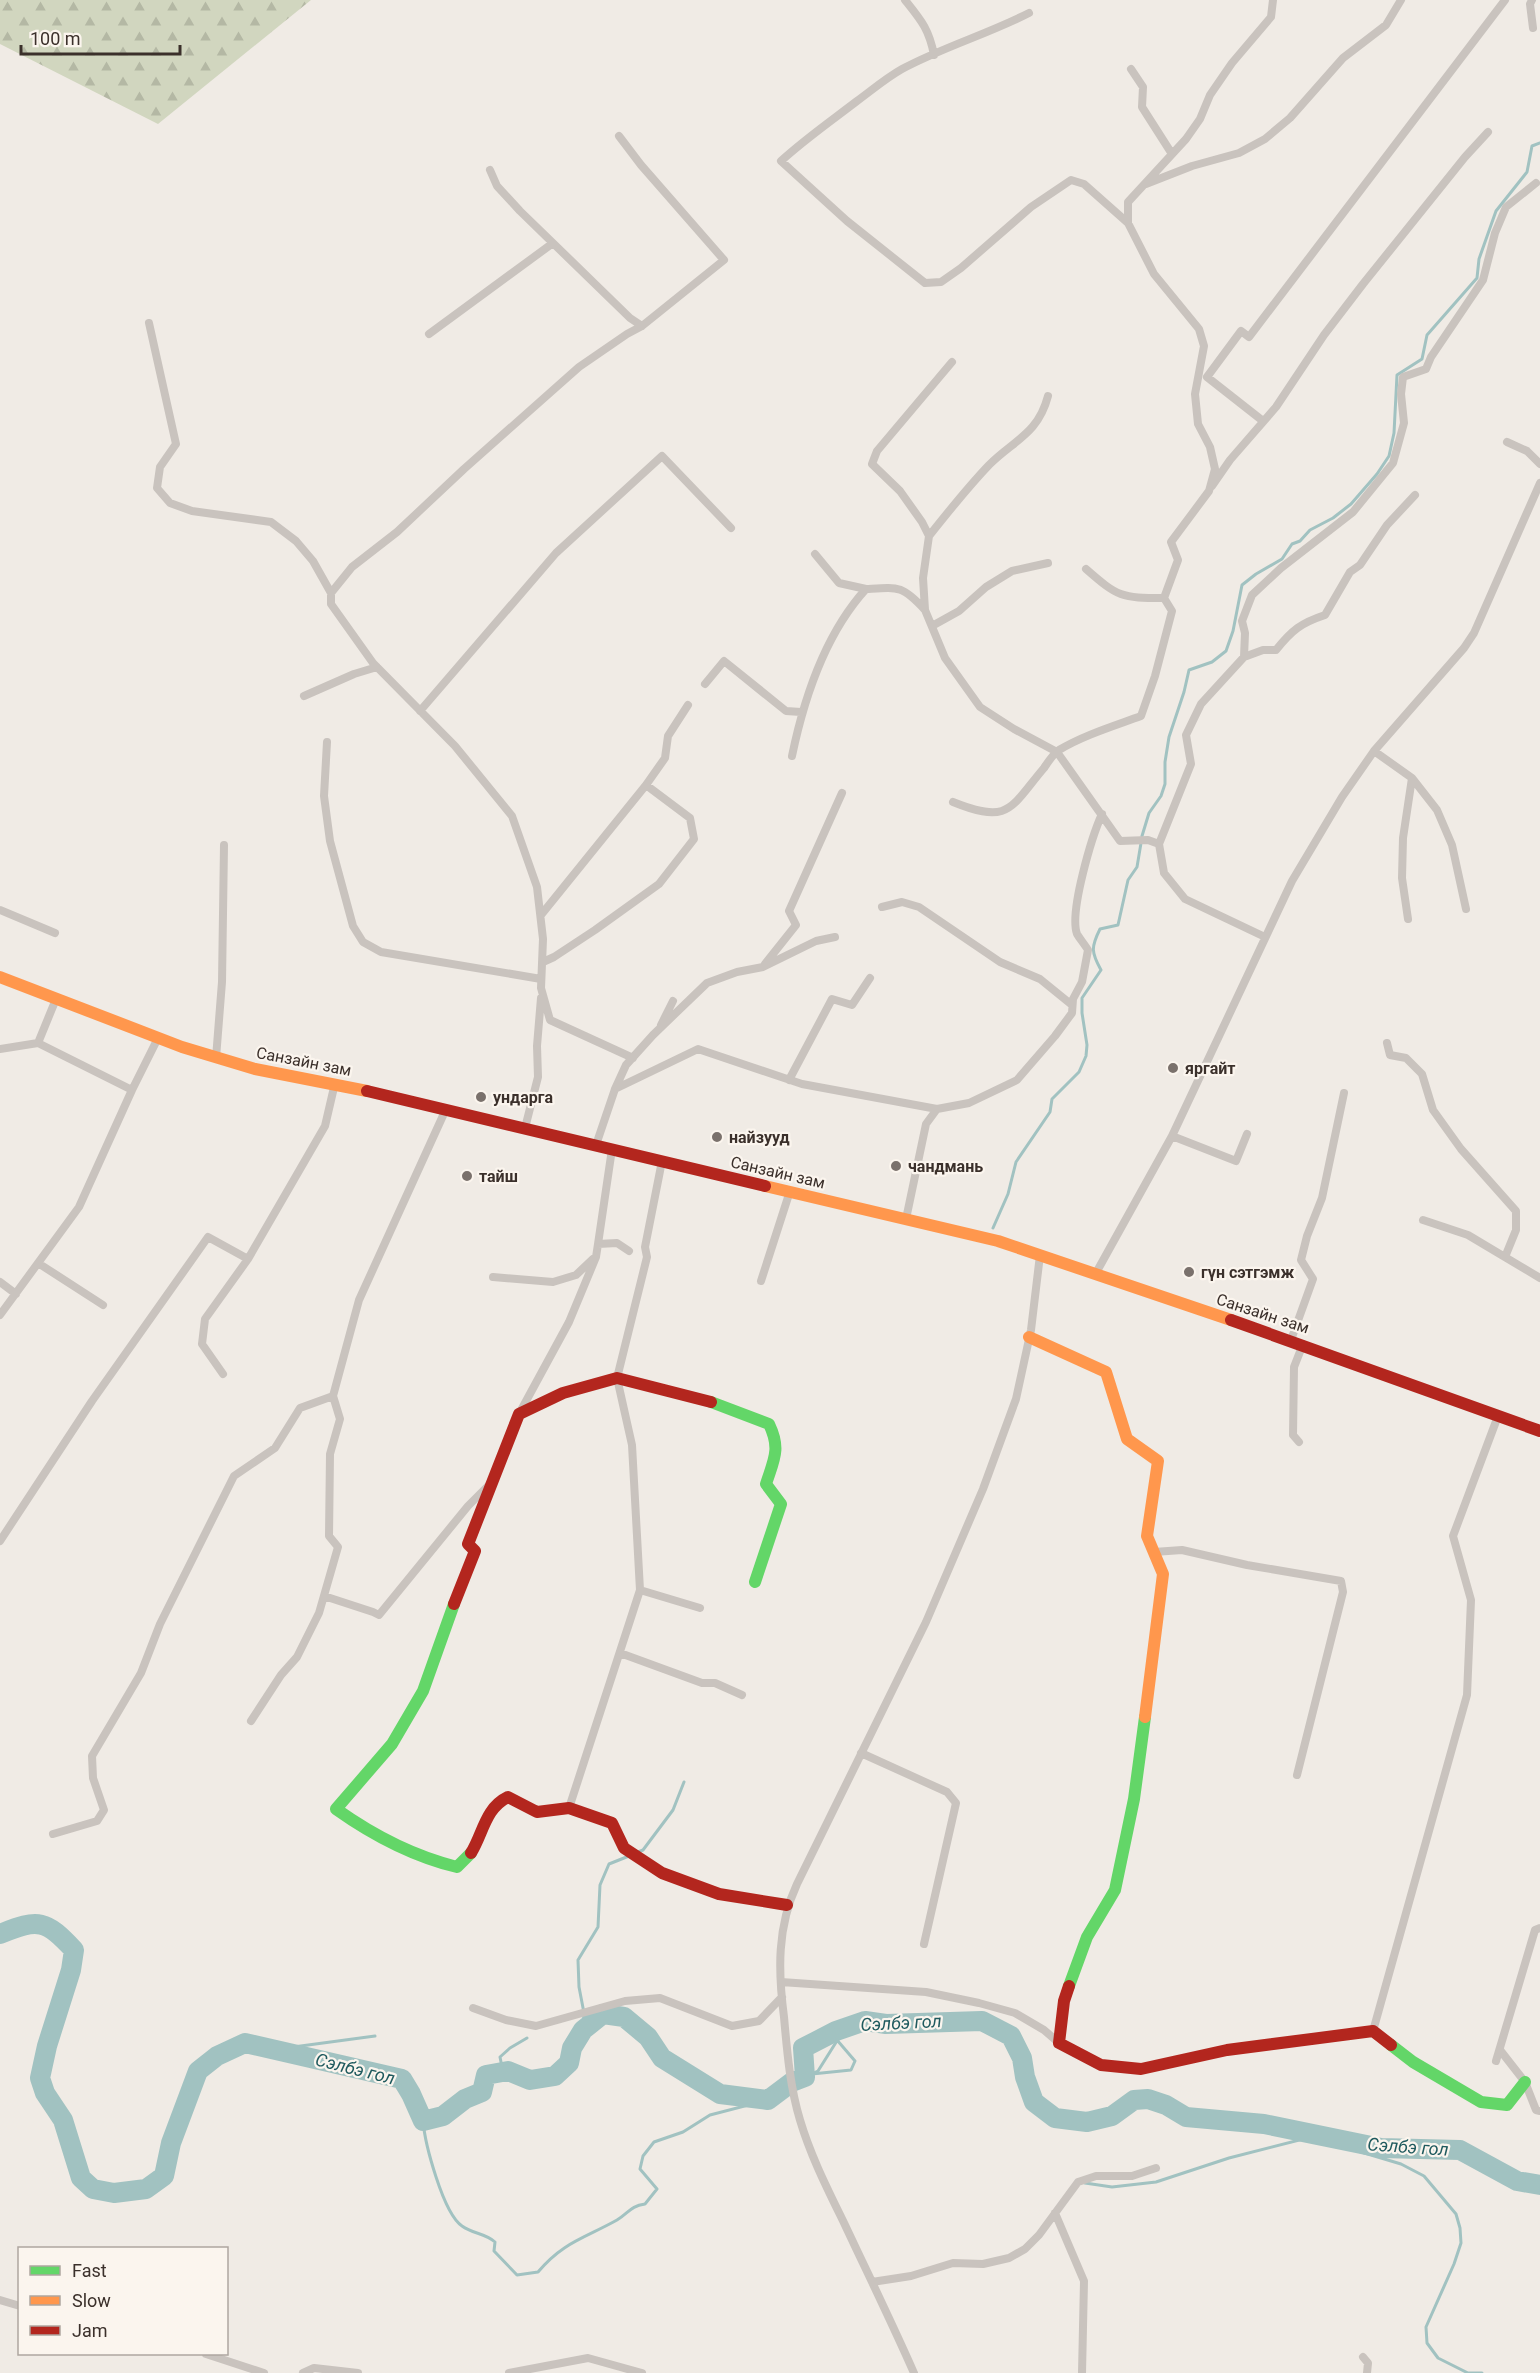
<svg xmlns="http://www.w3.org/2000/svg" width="1540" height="2373" viewBox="0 0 1540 2373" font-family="Roboto,sans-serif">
<defs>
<pattern id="forest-firs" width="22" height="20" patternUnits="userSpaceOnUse" patternTransform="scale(1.5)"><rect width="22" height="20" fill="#d1d6bf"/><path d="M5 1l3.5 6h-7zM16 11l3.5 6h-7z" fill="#b4b8a4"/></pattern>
</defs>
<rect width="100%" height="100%" fill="#f0ebe5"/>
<path fill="url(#forest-firs)" d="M0,0H311L158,124L0,44Z"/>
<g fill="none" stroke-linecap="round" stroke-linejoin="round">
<path stroke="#a1c2c1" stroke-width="3" d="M1142,836L1149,813L1161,796L1165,784V762L1169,737L1184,692L1189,670L1212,662L1226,651L1233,631L1242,585L1256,574L1282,559L1292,544L1300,541L1310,530L1333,518L1351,504L1377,474L1389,456L1394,433L1397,375L1422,359L1427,335L1477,278L1479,259L1496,211L1527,172L1532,146L1540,143
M993,1228L1008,1194L1016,1162L1050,1112L1052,1099L1079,1072L1086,1056L1087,1045L1082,1013V998L1101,970C1091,952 1091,947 1100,929L1118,925L1128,880L1137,867L1141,843
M638,1852L643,1850L673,1810L684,1782
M583,2030L584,2013L579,1987L578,1960L598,1927L600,1885L609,1864L629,1856
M271,2050L375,2036
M503,2072L500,2057L510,2048L527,2038
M812,2074L851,2070L855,2061L837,2040
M805,2077L818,2071L845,2028
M423,2121C425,2144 443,2213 462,2226C473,2234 485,2233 495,2242L494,2251L517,2275L538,2272C563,2242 585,2238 617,2220C629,2213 630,2206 645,2204L657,2189L640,2169L643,2156L654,2142L683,2132L710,2115L768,2100
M1085,2183L1112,2187L1156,2182L1229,2158L1319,2135L1351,2149L1401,2164L1424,2176L1456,2214L1460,2228L1461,2243L1454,2264L1426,2327L1427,2343L1438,2358L1468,2373H1482"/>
<path stroke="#a1c2c1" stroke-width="20" d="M0,1934C39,1918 46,1920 74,1950L71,1970L47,2046L40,2078L45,2093L63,2120L81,2178L93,2189L114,2193L146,2189L164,2176L171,2143L198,2071L217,2056L245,2043L402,2079L411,2094L423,2121L443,2116L465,2099L482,2092L486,2075L508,2071L530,2080L555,2076L569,2063L572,2048L583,2030L603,2014L624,2017L648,2037L662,2058L720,2094L768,2100L792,2082L805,2077L803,2048L836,2031L865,2021L886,2024L982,2021L1011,2036L1022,2058L1025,2077L1034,2102L1055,2118L1087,2122L1112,2116L1134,2100L1148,2099L1166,2105L1186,2117L1264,2124L1381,2148L1460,2150L1517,2181L1540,2185"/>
<path stroke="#c9c3be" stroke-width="8" d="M905,0C921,20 929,29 934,55
M1532,0L1530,4L1533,28
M1029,13C988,34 943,47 902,69C886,78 872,90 857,101C831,121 805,139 781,161L847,221L925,283L941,282L961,268L1031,207L1071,180L1084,184L1128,223
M1131,69L1143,87L1142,107L1172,154
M619,136L641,165L724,260L642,326L627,334L579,367L464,469L397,532L352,567L331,593V604L373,663L455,746L512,816L537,887L543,939L541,988L550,1020L633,1058
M490,170L497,186L520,211L630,318L642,326
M1146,184L1192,166L1239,153L1265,139L1290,118L1343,58L1386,25L1401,0
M149,323L176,444L160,467L157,488L170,503L192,511L271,522L296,541L313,561L331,593
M429,334L553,243
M952,362L877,451L872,464L900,491L922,522L929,536L923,578L925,610L945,658L980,707L1014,729L1057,752L1120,841L1148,840L1159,844L1164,873L1185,899L1265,937
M1263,421L1207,377L1241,331L1249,337L1505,0
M1507,442L1527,451L1540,464
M1212,486L1230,460L1276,407L1324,335L1363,284L1465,157L1488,132
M929,536C948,512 968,487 989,465C1014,440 1038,434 1048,396
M815,554L839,583L866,589
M1086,569C1118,597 1121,598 1164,598
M932,626L959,611L986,587L1012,571L1048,563
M1244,657L1263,650H1276C1292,630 1301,623 1325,615L1350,572L1360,565L1387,525L1415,495
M705,684L724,661L786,711L801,712
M304,696L354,674L377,667
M420,711L556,553L662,456L731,528
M327,742L324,796L330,841L353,926L363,942L381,952L541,979
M1374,751L1412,778L1403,838L1402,878L1408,919
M792,756C804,698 825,634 866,589C898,587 902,585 925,610
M1412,778L1437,810L1452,845L1466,909
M646,785L665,758L668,736L688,705
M953,802C1010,825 1010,808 1044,768C1048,762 1053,754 1059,750C1084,735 1114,726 1141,716L1155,676L1172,611L1164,598L1178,560L1171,542L1209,491L1215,469L1210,447L1198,424L1195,394L1204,346L1199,329L1154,274L1128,223V202L1186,139L1200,119L1210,95L1232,63L1271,17L1273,0
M1159,844L1191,764L1186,735L1201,704L1244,657L1245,633L1242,621L1252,595L1281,568L1353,512L1393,463L1404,423L1401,394L1403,377L1426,369L1431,357L1483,280L1495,233L1506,207L1536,183
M882,907L902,902L919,907L1000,962L1040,979L1072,1005
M0,910L55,933
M541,915L646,785L690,818L694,839L659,884L595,930L554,957L543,962
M765,964L796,925L789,911L842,793
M661,1025L673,1001
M1387,1043L1390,1055L1406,1058L1422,1074L1433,1110L1461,1149L1516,1211V1230L1505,1257
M0,1049L38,1043L56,999
M216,1058L222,982L224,845
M789,1080L832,999L852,1005L870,978
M615,1089L698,1049L802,1084L937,1109
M132,1090L158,1038
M525,1128L538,1077L537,1046L541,998
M1172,1136L1236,1161L1247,1134
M596,1145L615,1089L626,1065L653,1035L707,983L737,972L763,967L816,941L835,937
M906,1219L926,1124L937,1109L969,1103L1017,1080L1055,1036L1072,1013L1073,999L1082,982L1088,950C1085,945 1080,939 1077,934C1069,912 1092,836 1102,814
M1423,1220L1468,1235L1540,1278
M598,1244L612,1149
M38,1263L103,1305
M1096,1273L1172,1136L1292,881L1342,797L1374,751L1464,648L1474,633L1540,483
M493,1277L553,1282L576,1275L593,1259
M761,1281L790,1191
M0,1282L16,1294
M0,1315L79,1207L132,1090L38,1043
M1291,1340L1313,1279L1301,1260L1307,1236L1322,1198L1344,1093
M223,1374L202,1344L205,1319L248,1259L325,1126L335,1083
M519,1414L569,1322L596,1257L598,1244L617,1243L629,1251
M1299,1442L1293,1435L1294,1367L1303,1344
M0,1541L92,1401L208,1237L248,1259
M1154,1552L1182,1550L1247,1565L1341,1581L1343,1592L1297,1775
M640,1590L700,1608
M324,1596L373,1612L379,1615L468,1506L489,1485
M620,1653L702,1683H715L742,1695
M251,1721L281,1675L297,1657L319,1613L338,1547L329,1536L330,1454L340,1419L333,1396L359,1300L446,1109
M861,1753L947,1792L956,1803L924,1944
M569,1808L640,1590L632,1445L617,1378L647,1257L645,1247L662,1161
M53,1834L97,1821L104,1810L93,1778L92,1756L141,1673L160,1624L234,1476L275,1448L300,1408L333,1396
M781,1982L926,1992L979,2003L1015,2013L1044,2030L1059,2043
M473,2008L506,2020L536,2026L625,2001L660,1998L732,2026L759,2021L782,1997
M1373,2031L1467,1695L1471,1600L1453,1536L1498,1416
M1500,2050L1525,2082L1536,2110L1540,2111
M1496,2061L1535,1930L1540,1928
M1055,2213L1084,2281L1082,2373
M872,2282L911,2276L953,2263L983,2264L1009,2258L1025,2249L1039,2235L1078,2182L1096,2176H1132L1156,2168
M0,2300L20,2306
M206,2354L264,2373
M1363,2357L1368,2363L1367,2373
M303,2373L314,2368L358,2373
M509,2373L588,2358L642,2373
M914,2373C892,2323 868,2274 845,2225C828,2190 811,2157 800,2120C790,2087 787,2051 784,2017C778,1971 777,1927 797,1884L926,1622L983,1489L1016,1399L1031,1330L1040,1255"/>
<path stroke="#63d668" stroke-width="12" d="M711,1402L769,1424C781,1449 774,1459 766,1484L781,1504L755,1582
M454,1604L423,1691L392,1744L336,1809C374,1836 412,1856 457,1867L471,1853
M1069,1986L1087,1937L1115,1890L1134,1799L1145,1717
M1391,2045L1413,2062L1481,2102L1507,2105L1525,2082"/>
<path stroke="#ff974d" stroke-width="12" d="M0,977L182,1047L255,1069L367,1091
M765,1186L998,1241L1231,1320
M1029,1337L1106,1372L1127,1439L1158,1461L1147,1536L1163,1574L1145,1717"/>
<path stroke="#b3261e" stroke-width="12" d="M367,1091L765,1186
M1231,1320L1540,1431
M454,1604L475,1551L468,1544L519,1414L563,1393L617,1378L711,1402
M471,1853C483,1834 485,1808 508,1797L537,1812L569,1808L612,1823L624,1848L662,1873L719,1894L787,1905
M1069,1986L1064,2001L1059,2043L1101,2065L1141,2069L1227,2050L1373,2031L1391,2045"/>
</g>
<g fill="#7a716c" stroke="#fbf5ee" stroke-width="2">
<circle cx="1173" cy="1068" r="6"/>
<circle cx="481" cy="1097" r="6"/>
<circle cx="717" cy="1137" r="6"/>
<circle cx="896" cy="1166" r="6"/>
<circle cx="467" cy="1176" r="6"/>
<circle cx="1189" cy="1272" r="6"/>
</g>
<g text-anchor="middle" stroke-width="4.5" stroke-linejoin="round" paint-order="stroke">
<g font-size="16" fill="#3b302b" stroke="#fbf5ee">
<text transform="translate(304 1061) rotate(11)" y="6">Санзайн зам</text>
<text transform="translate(778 1172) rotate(13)" y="6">Санзайн зам</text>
<text transform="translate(1263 1313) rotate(18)" y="6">Санзайн зам</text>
</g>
<g font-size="16" font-weight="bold" fill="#3b302b" stroke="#fbf5ee" text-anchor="start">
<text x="1185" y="1074">яргайт</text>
<text x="493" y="1103">ундарга</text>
<text x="729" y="1143">найзууд</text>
<text x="908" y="1172">чандмань</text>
<text x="479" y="1182">тайш</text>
<text x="1201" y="1278">гүн сэтгэмж</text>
</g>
<g font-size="18" font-style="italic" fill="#1f5a5e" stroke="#fbf5ee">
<text transform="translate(901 2023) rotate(-3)" y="6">Сэлбэ гол</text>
<text transform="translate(355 2069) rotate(14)" y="6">Сэлбэ гол</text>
<text transform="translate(1408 2147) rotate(4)" y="6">Сэлбэ гол</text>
</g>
</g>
<rect x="18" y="2247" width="210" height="108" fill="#fbf5ee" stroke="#aea6a0" stroke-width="1.5"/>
<rect x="30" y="2266" width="30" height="9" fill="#63d668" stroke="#aea6a0" stroke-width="1.5"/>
<text x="72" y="2277" font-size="18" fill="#3b302b">Fast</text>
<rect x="30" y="2296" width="30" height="9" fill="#ff974d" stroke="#aea6a0" stroke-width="1.5"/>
<text x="72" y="2307" font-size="18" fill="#3b302b">Slow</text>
<rect x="30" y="2326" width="30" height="9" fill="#b3261e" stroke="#aea6a0" stroke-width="1.5"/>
<text x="72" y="2337" font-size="18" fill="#3b302b">Jam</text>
<path d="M21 45v9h159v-9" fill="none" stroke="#3b302b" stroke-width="3"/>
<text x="30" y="45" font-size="18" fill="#3b302b" stroke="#fbf5ee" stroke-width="4.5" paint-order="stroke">100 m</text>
</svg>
